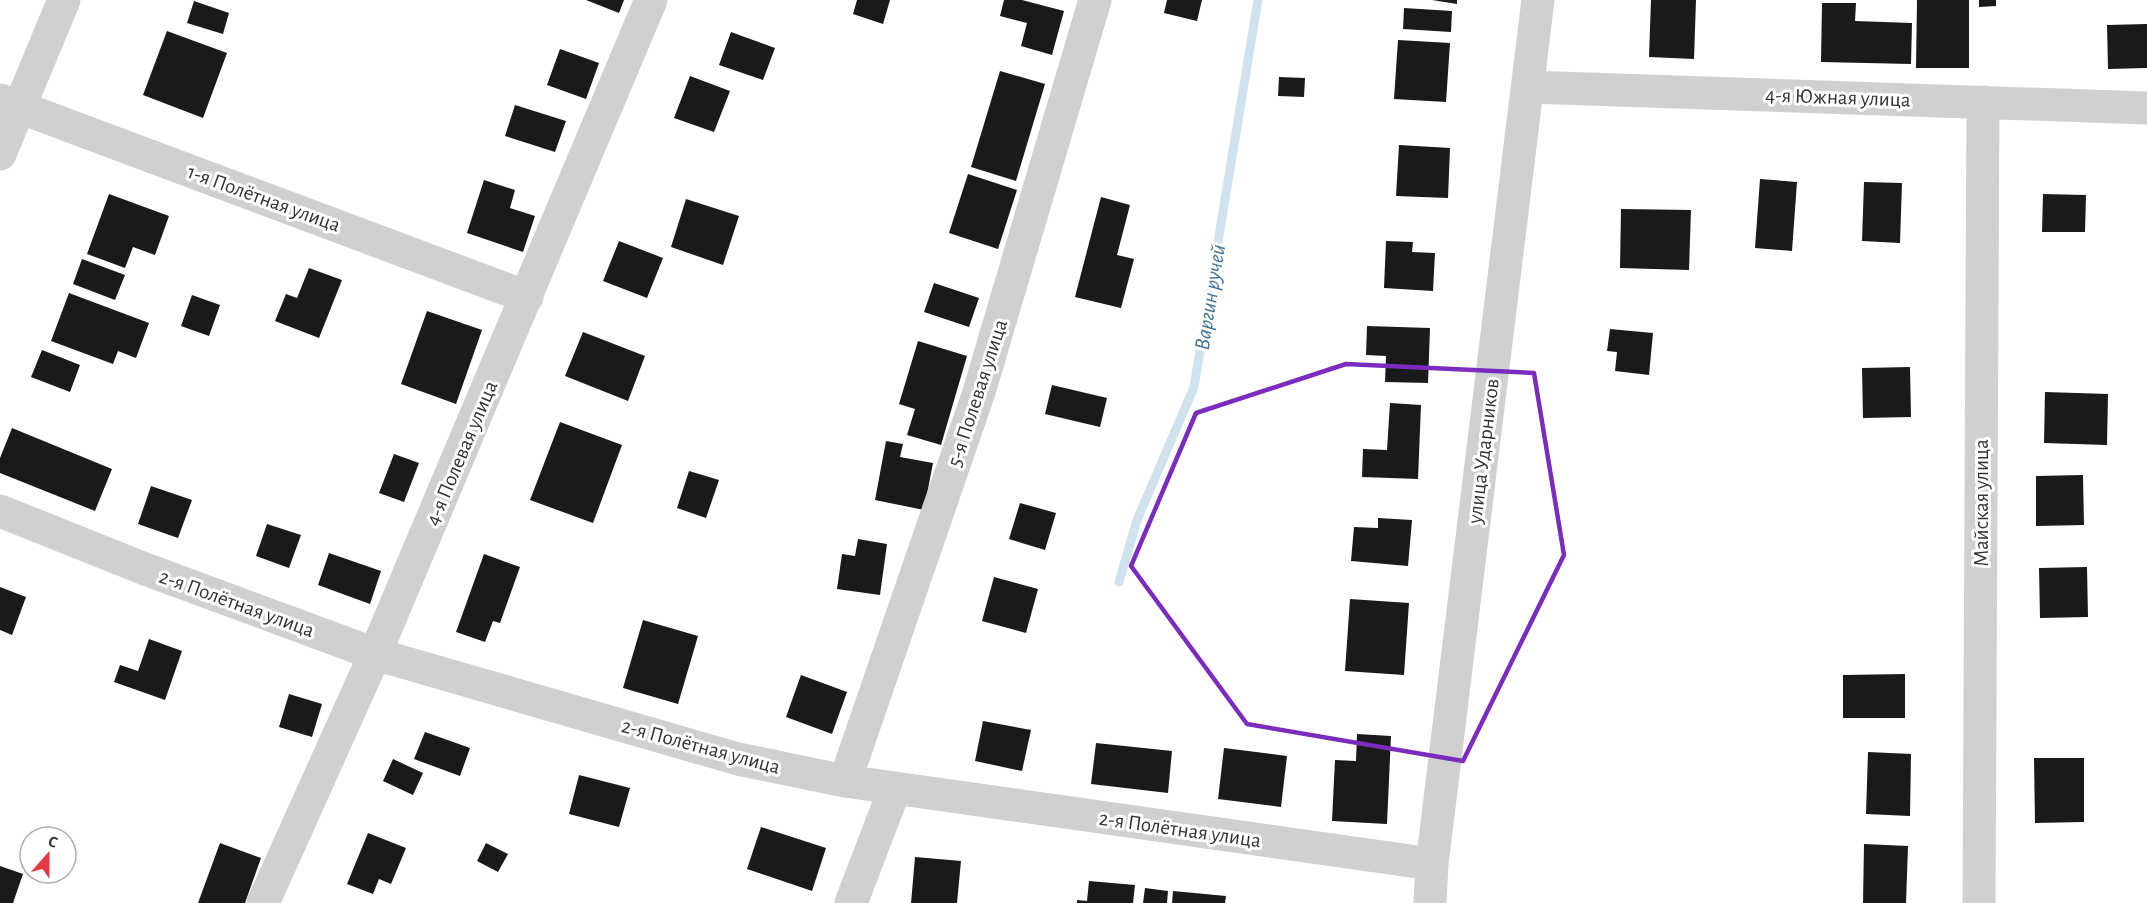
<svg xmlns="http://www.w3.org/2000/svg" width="2147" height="903" viewBox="0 0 2147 903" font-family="'Alegreya Sans',sans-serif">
<rect width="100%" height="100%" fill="#fff"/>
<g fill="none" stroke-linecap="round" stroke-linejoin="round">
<path stroke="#cfe2ee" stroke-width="9" d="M1119,582L1137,520L1194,387L1258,0"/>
</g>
<path fill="#1a1a1a" d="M586,0H624L619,13Z
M857,0H890L883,24L853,14Z
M1004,0H1022L1064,11L1052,55L1021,46L1027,23L1000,16Z
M1167,0H1202L1197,21L1164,13Z
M1432,0H1457V4Z
M1651,0H1696L1694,59L1649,57Z
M1917,0H1969V68H1916Z
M1979,0H1996V6L1979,7Z
M194,1L229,13L223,34L187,23Z
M1822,3H1856L1855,21L1912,23L1911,64L1821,62Z
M1404,8L1452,11L1451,32L1403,29Z
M2147,24V68L2108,69L2107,25Z
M167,31L227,53L203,118L143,95Z
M731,32L775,48L763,80L719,65Z
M1398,40L1450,43L1446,102L1394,99Z
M560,49L599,63L586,99L547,85Z
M1000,71L1045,84L1016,181L971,167Z
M690,76L730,91L714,132L674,118Z
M1279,77L1305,78L1304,97L1278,96Z
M515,105L566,121L555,152L505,136Z
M1399,145L1450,148L1448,198L1396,196Z
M968,174L1017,190L998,249L949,233Z
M1760,179L1797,182L1792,251L1755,248Z
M484,180L515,190L510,208L535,216L523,252L467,233Z
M1864,182L1902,183L1900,243L1862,241Z
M109,194L169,216L155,255L133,247L125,268L87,254Z
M2043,194L2086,195L2085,232H2042Z
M1101,197L1130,205L1117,255L1134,259L1121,308L1075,297Z
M686,199L739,216L723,265L671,247Z
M1621,209L1691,210L1689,270L1620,268Z
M619,241L663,258L647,298L603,281Z
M1386,241L1413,242L1412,252L1435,253L1433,291L1384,288Z
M82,259L125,275L115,300L73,284Z
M309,268L342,280L319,338L275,321L286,294L297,298Z
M934,283L979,298L969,327L924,312Z
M69,293L149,323L136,358L118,351L113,364L51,341Z
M192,295L220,305L209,336L181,326Z
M427,311L482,330L456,404L401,384Z
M1367,326L1430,328L1428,383L1385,382L1386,356L1366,355Z
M1610,329L1653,333L1649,375L1615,371L1617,352L1607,351Z
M583,332L645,356L628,401L565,376Z
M918,341L967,356L941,445L907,435L915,409L899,404Z
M42,350L80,365L70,392L31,377Z
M1910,367L1911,417L1863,418L1862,368Z
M1052,385L1107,398L1100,427L1045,414Z
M2045,392L2108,394L2107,445L2044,443Z
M1390,403L1421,405L1418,479L1362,477L1363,449L1387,450Z
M560,422L622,445L593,523L530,500Z
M12,428L112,469L95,511L0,473V458Z
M886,441L903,444L900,457L933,463L924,510L875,500Z
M394,454L419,463L404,502L379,493Z
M689,471L719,480L706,518L677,508Z
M2083,475L2084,525L2036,526V476Z
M151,486L192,500L178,538L138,524Z
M1020,503L1056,513L1045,550L1009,539Z
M1378,518L1412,520L1408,566L1351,561L1354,527L1378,528Z
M267,524L301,535L289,568L256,556Z
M858,539L887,544L880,595L837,589L842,554L855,556Z
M329,553L381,571L370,604L318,585Z
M484,554L520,567L500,623L493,621L485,642L456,632Z
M2087,567L2088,617L2040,618L2039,568Z
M994,577L1038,589L1026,633L982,621Z
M0,587L26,597L12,635L0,630Z
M1350,599L1409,603L1404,675L1345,671Z
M643,620L698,636L678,704L623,688Z
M149,639L182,651L165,700L114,682L120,665L138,671Z
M1905,674V718H1843V675Z
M801,675L847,692L832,734L786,717Z
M289,694L322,704L312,737L279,727Z
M983,721L1031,730L1022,771L975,761Z
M425,732L470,748L460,776L414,759Z
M1357,734L1391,736L1387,824L1332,821L1335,760L1356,761Z
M1096,743L1172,751L1168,793L1091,784Z
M1224,748L1287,756L1281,807L1218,799Z
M1868,752L1911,754L1910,816L1866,814Z
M2034,758H2084V822L2035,823Z
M393,759L423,773L413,795L383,781Z
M579,775L630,788L619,827L569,814Z
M761,827L826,848L812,891L747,869Z
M368,833L406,848L391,884L379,879L373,894L347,884Z
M220,843L261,858L245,903H198Z
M486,843L508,854L498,872L477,861Z
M1864,844L1908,846L1906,903H1863Z
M915,857L961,861L957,903H911Z
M0,866L23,874L13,903H0Z
M1089,881L1135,885L1133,903H1077V900L1087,901Z
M1145,888L1168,891L1167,903H1143Z
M1173,891L1226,896L1225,903H1172Z"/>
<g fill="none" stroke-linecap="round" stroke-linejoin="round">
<path stroke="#d0d0d0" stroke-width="33" d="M1529,87L2147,108
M0,100L527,297
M0,154L64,0
M0,511L145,569L375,654L738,759L845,781L1432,864
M845,781L979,392L1095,0
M263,903L375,654L651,0
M851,903L895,788
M1430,903L1432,864L1538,0
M1979,903L1983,102"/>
</g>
<path fill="none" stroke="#7b2cbf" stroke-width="4.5" stroke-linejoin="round" d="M1346,364L1534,373L1564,555L1463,761L1247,724L1131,566L1196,413Z"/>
<g text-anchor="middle" stroke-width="6" stroke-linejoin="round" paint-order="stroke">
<g font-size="21" fill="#333" stroke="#fff">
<text transform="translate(1838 97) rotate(2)" y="7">4-я Южная улица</text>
<text transform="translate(264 198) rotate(20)" y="7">1-я Полётная улица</text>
<text transform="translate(977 393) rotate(-72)" y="7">5-я Полевая улица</text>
<text transform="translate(1483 451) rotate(-83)" y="7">улица Ударников</text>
<text transform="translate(461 453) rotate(-67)" y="7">4-я Полевая улица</text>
<text transform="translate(1981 503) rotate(-90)" y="7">Майская улица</text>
<text transform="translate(237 603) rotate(20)" y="7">2-я Полётная улица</text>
<text transform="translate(701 746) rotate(15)" y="7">2-я Полётная улица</text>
<text transform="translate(1180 829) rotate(8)" y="7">2-я Полётная улица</text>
</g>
<g font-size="22" font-style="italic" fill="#3f7597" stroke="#fff">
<text transform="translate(1209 297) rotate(-81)" y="8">Варгин ручей</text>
</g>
</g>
<g transform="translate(48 855) rotate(21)"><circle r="28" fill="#ffffff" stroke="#adadad" stroke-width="1.5"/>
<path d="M0-4.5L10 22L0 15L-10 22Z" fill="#e63946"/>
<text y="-9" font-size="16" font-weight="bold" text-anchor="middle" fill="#333333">С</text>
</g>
</svg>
